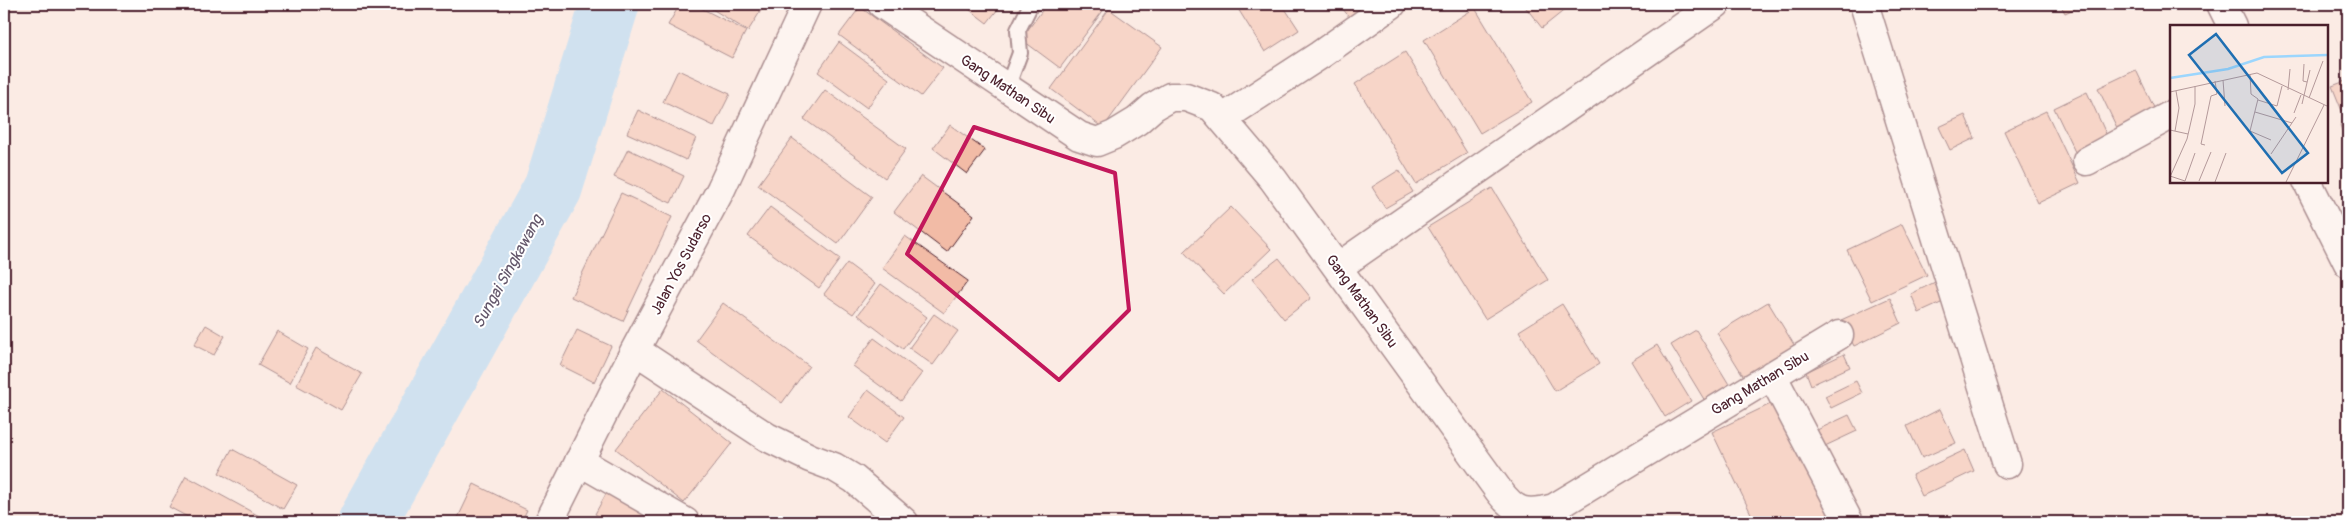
<svg xmlns="http://www.w3.org/2000/svg" width="2352" height="526" viewBox="0 0 2352 526" font-family="Pangolin,sans-serif">
<rect width="100%" height="100%" fill="#fbebe4"/>
<filter id="ink" filterUnits="userSpaceOnUse"><feTurbulence type="fractalNoise" baseFrequency=".02" numOctaves="2"/><feDisplacementMap in="SourceGraphic" scale="10" xChannelSelector="R" yChannelSelector="G"/><feConvolveMatrix kernelMatrix="1 2 1 2 8 2 1 2 1" color-interpolation-filters="sRGB"/></filter>
<g filter="url(#ink)">
<g fill="none" stroke-linecap="round" stroke-linejoin="round">
<path stroke="#9cd6fd" stroke-width="59" d="M367,522L553,188L610,4"/>
</g>
<path fill="#f2bba6" stroke="#4a1f2b" d="M680,4H693L746,31L732,58L668,25Z
M704,4H765L748,31Z
M962,4H1002L987,23Z
M1047,4H1108L1060,68L1021,39Z
M1235,4H1282L1299,30L1265,52Z
M1339,4H1367L1350,18Z
M1523,4H1572L1542,28Z
M2060,4H2085L2065,13Z
M860,7L943,68L921,96L839,35Z
M1475,8L1532,102L1480,133L1424,40Z
M1109,9L1162,47L1103,128L1051,89Z
M839,42L889,79L867,108L818,72Z
M1405,52L1467,153L1416,184L1355,84Z
M678,70L730,94L714,126L663,102Z
M2136,70L2157,114L2119,132L2098,88Z
M2348,80V109L2342,111L2332,86Z
M825,90L906,149L885,178L804,119Z
M2087,92L2108,138L2076,154L2054,108Z
M638,110L696,138L686,160L627,133Z
M2046,111L2080,183L2038,203L2004,131Z
M1965,115L1975,138L1950,150L1939,127Z
M2348,122V147L2340,125Z
M950,125L985,150L967,174L933,148Z
M792,138L872,197L838,244L758,185Z
M628,149L684,176L671,203L614,177Z
M1399,170L1413,192L1385,208L1372,187Z
M921,176L974,215L947,252L894,212Z
M1492,188L1548,280L1485,319L1428,227Z
M621,193L672,217L623,321L571,297Z
M770,207L840,259L819,288L748,236Z
M1231,207L1271,249L1224,294L1184,252Z
M1902,224L1927,275L1872,301L1847,250Z
M905,236L968,281L944,313L882,268Z
M1279,258L1311,298L1284,319L1252,279Z
M847,263L875,284L853,314L824,294Z
M1943,278L1952,298L1919,313L1911,294Z
M881,284L927,317L903,349L858,315Z
M1890,298L1901,323L1854,346L1841,320Z
M1768,302L1796,348L1746,380L1717,333Z
M723,303L809,366L782,403L696,340Z
M1562,304L1599,364L1555,391L1519,331Z
M934,314L958,331L933,365L909,348Z
M206,325L225,336L214,355L194,345Z
M577,330L611,346L594,382L560,365Z
M1696,330L1730,386L1705,401L1671,345Z
M277,331L308,349L290,383L258,365Z
M874,338L922,373L901,401L853,366Z
M1657,345L1691,401L1665,417L1631,361Z
M316,348L362,374L341,410L296,385Z
M1844,354L1850,367L1811,385L1806,372Z
M1856,381L1862,393L1831,408L1825,396Z
M663,389L732,443L684,503L616,449Z
M868,390L904,417L885,443L849,417Z
M1781,399L1839,522H1755L1712,432Z
M1940,409L1956,443L1922,458L1907,426Z
M1849,415L1857,431L1825,446L1817,430Z
M232,449L297,485L283,509L219,473Z
M1965,450L1974,471L1922,496L1912,475Z
M186,476L261,517L258,522H197L169,507Z
M474,484L527,510L521,522H456Z
M607,492L659,522H609L595,514Z"/>
<g fill="none" stroke-linecap="round" stroke-linejoin="round">
<g stroke="#4a1f2b" stroke-width="18">
<path id="lane" d="M1007,88L1020,53L1018,30L1029,8"/>
</g>
<g stroke="#4a1f2b" stroke-width="31">
<path id="street" d="M882,4L1079,136L1097,142L1114,135L1137,121L1153,107L1170,97H1186L1212,107L1273,179L1499,491C1516,514 1527,515 1554,508L1839,335
M1864,4L2007,464
M2221,4L2232,26
M1223,118L1320,55L1392,4
M2087,161L2171,115
M2307,181L2348,263
M1338,267L1716,4
M635,350L767,437L810,458L834,467L854,479L904,522
M1772,375L1849,522
M579,461L685,522
M549,522L635,350L721,189L807,4"/>
</g>
<use href="#lane" stroke="#fff" stroke-width="14"/>
<use href="#street" stroke="#fff" stroke-width="28"/>
</g>
</g>
<path d="M0 0H2352V526H0ZM974,127L1115,173L1129,310L1059,380L907,254Z" fill="#fbebe4" fill-opacity=".55" fill-rule="evenodd"/>
<path fill="none" stroke="#c2185b" stroke-width="4" stroke-linejoin="round" d="M974,127L1115,173L1129,310L1059,380L907,254Z"/>
<g text-anchor="middle" stroke-width="4" stroke-linejoin="round" paint-order="stroke">
<g font-size="15" fill="#4a1f2b" stroke="#fff">
<text transform="translate(1008 89) rotate(34)" y="5">Gang Mathan Sibu</text>
<text transform="translate(681 264) rotate(-62)" y="5">Jalan Yos Sudarso</text>
<text transform="translate(1362 301) rotate(54)" y="5">Gang Mathan Sibu</text>
<text transform="translate(1760 383) rotate(-31)" y="5">Gang Mathan Sibu</text>
</g>
<g font-size="16" font-style="italic" fill="#63566a" stroke="#fff">
<text transform="translate(507 271) rotate(-61)" y="6">Sungai Singkawang</text>
</g>
</g>
<g transform="translate(2170 25)">
<rect width="158" height="158" fill="#fbebe4"/>
<path fill="none" stroke="#9cd6fd" stroke-width="2.5" d="M0,53L58,44L94,32L157,30"/>
<path fill="none" stroke="#b4999a" stroke-width="1" d="M134,39L133,56L137,57M80,49L81,69L88,74L80,106L101,115M53,55L55,81M118,65L120,44M0,67L87,48L157,81M139,73L153,36M88,75L107,81L112,61M132,79L140,45M85,87L122,98M124,88L131,70M0,105L18,109M5,106L9,83L6,66M35,120L31,119L41,71L47,69L45,56M101,129L126,92M0,151L15,156L25,128M0,152L17,114L25,79V61M29,156L41,127M45,157L56,128M116,157L154,80"/>
<path fill="#1f6fb2" fill-opacity="0.15" stroke="#1f6fb2" stroke-width="2.5" d="M46,9L138,128L112,148L19,30Z"/>
<rect width="158" height="158" fill="none" stroke="#4a1f2b" stroke-width="2.5"/>
</g>
<rect width="2352" height="526" fill="none" stroke="#fff" stroke-width="20"/>
<rect x="10" y="10" width="2332" height="506" fill="none" stroke="#4a1f2b" stroke-width="2" filter="url(#ink)"/>
</svg>
